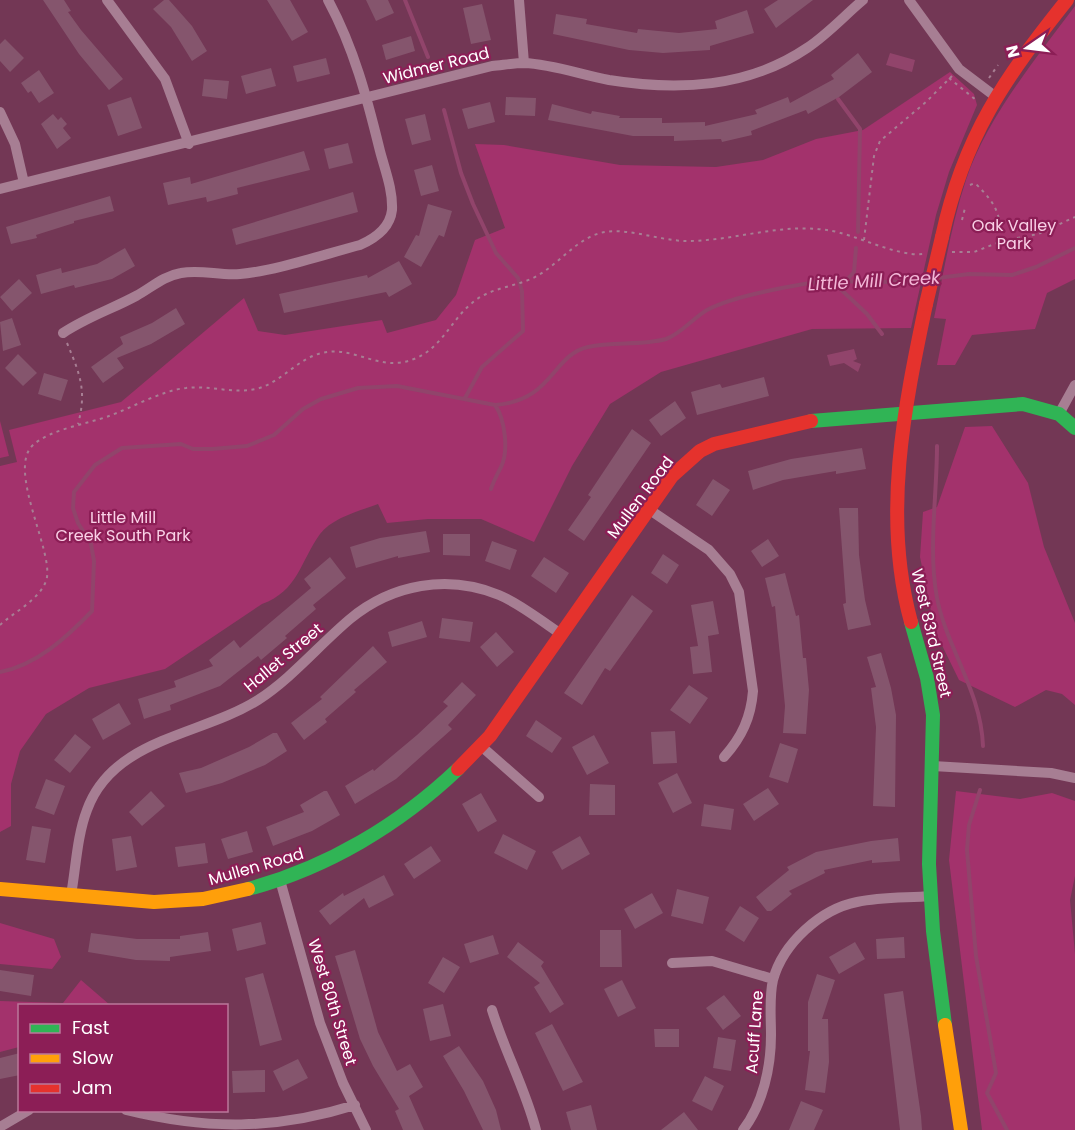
<svg xmlns="http://www.w3.org/2000/svg" width="1075" height="1130" viewBox="0 0 1075 1130" font-family="Poppins,sans-serif">
<rect width="100%" height="100%" fill="#733755"/>
<path fill="#a3326c" d="M1075,6V279L1047,293L1035,329L972,335L955,365H937L946,319L934,318C944,272 951,225 966,180C986,119 1037,57 1075,6Z
M950,72L974,94L977,105L949,172L936,215L911,328L812,329L661,372L610,404L572,466L534,542L481,519H428L387,523L378,504C359,511 332,518 320,534C300,562 298,591 262,604L165,669L89,688L46,714L20,751L11,784V826L0,832V466L17,462L9,430L121,402L244,298L258,331L285,335L382,320L387,333L436,320L456,295L475,240L505,228L475,144L504,145L620,165L716,167L763,160L816,139L863,130Z
M0,421L9,456L0,458Z
M992,426L1028,483L1044,547L1075,623V705L1062,694L1046,690L1015,707L959,680L935,631L920,557L923,512L937,507L965,427Z
M956,791L1020,799L1052,793L1075,801V876L1070,900L1075,954V1130H982L949,860Z
M0,923L54,939L61,957L52,969L0,964Z
M81,980L110,1005L20,1006L19,1047L0,1052V1001L63,1003Z"/>
<path fill="#91446b" d="M890,53L915,60L912,72L886,65Z
M854,349L857,359L853,361L861,364L858,372L844,363L830,366L827,355Z"/>
<g fill="none" stroke-linecap="round" stroke-linejoin="round">
<path stroke="#91446b" stroke-width="4" d="M405,0L428,57
M838,99L860,129L858,232
M444,110L461,173L473,204L496,253L518,278L522,291L523,331L482,367L465,398
M938,278L969,274L1012,275L1036,267L1075,248
M833,282L867,314L882,334
M845,282L854,272L856,248
M937,446C937,496 928,549 937,598C947,649 981,691 983,746
M491,489C494,480 497,475 501,467C509,451 505,419 495,405
M0,672C37,665 67,637 92,611L94,561L91,544L78,523L73,508L74,492L95,465L122,448L181,444L193,449H212L247,446L274,435L303,409L321,399L358,388L397,386L495,405C553,401 552,355 588,347C613,341 641,346 666,339C681,334 693,318 707,310C724,301 745,296 763,292C782,288 803,283 822,282C857,279 892,285 927,280
M980,790L969,825L967,850L976,956L996,1073L987,1093L1007,1130"/>
</g>
<path fill="#85556d" d="M43,0H64L71,11L68,12L81,30L123,79L109,90L79,54Z
M164,0H169L192,26L207,51L192,61L171,27L153,9Z
M267,0H290L308,32L292,41Z
M366,0H388L394,13L376,21Z
M778,0H813L776,28L764,9Z
M482,4L491,40L471,44L463,8Z
M747,10L754,33L710,46V50L663,53L629,50L553,34L556,14L587,19L586,24L637,33L638,29L679,33L717,29L715,21Z
M411,36L415,51L386,60L382,45Z
M5,39L24,58L10,72L0,61V44Z
M858,53L872,72L839,97L808,114L806,110L751,131L752,135L722,142L721,139L674,141V136H633L548,120L552,104L591,114L592,111L620,116L619,118H662V123L705,122V126L757,114L755,110L788,97L790,103L834,79L831,75Z
M326,58L330,74L297,82L293,66Z
M271,68L276,86L246,94L241,76Z
M39,70L54,93L39,103L31,91L28,93L21,83Z
M204,79L229,81L227,99L202,96Z
M131,97L142,128L118,136L107,105Z
M506,97L536,98L535,116L505,115Z
M490,102L495,122L468,129L462,109Z
M53,114L58,120L61,117L67,124L63,128L71,138L57,149L41,124Z
M425,114L431,140L412,145L405,119Z
M348,143L353,163L329,169L324,149Z
M304,151L310,170L237,188L238,194L207,202L206,197L168,205L163,183L190,177L191,184Z
M432,165L439,191L421,196L414,170Z
M353,192L358,212L236,245L232,229Z
M110,196L114,211L74,221V223L36,235L37,238L11,244L6,227Z
M428,204L452,211L444,237L439,235L421,267L404,257L416,235L419,236Z
M125,248L135,266L112,279L75,288L74,285L41,294L36,275L61,268L62,273L97,264Z
M399,261L412,284L389,297L386,292L284,313L279,294L367,275L368,278Z
M19,279L32,293L12,311L0,297Z
M176,308L185,324L151,344L117,358L124,368L103,383L91,367L123,344L120,337L152,323Z
M12,318L21,345L3,351L0,322Z
M18,354L37,373L23,386L5,368Z
M44,373L68,380L61,401L38,394Z
M764,377L769,396L697,415L691,392L720,384L722,388Z
M675,401L686,418L661,436L649,420Z
M632,429L651,443L584,541L568,530L591,497L588,495Z
M862,448L866,469L836,474V471L783,480L753,490L748,471L791,459Z
M713,479L730,490L712,516L696,505Z
M839,508H858L859,555L865,600L871,625L848,630L843,604L846,603Z
M426,531L430,552L398,558V556L356,568L350,547L380,538Z
M443,534H470V556L443,555Z
M768,539L779,556L762,567L751,551Z
M492,541L517,550L510,570L485,561Z
M663,554L679,565L667,584L651,573Z
M330,557L346,578L313,605L316,609L285,636L287,638L261,660L258,656L220,686L170,705L171,710L144,719L138,699L176,687L174,681L213,666L209,660L234,640L240,648L311,588L304,579Z
M544,557L569,573L556,593L531,576Z
M785,573L796,616L799,615L803,658H806L809,690L806,734L783,733L785,706L775,606L772,607L765,578Z
M632,595L653,611L610,671L605,668L582,705L564,693Z
M713,601L719,634L708,636L712,672L693,674L690,647L698,646L691,605Z
M442,618L473,622L470,642L439,638Z
M422,621L427,637L392,647L388,632Z
M496,632L514,652L497,667L480,647Z
M373,646L387,662L354,690L356,692L325,719L327,722L304,740L291,723L322,699L320,697Z
M881,653L891,688L896,715L895,807L873,806L876,727L871,688L876,687L867,657Z
M462,682L476,695L448,725L452,729L396,779L355,804L345,786L373,769L374,771L417,735L448,706L443,702Z
M689,685L708,698L690,724L670,710Z
M119,703L131,724L103,740L92,719Z
M536,720L562,738L552,753L526,736Z
M675,731L677,763L653,764L651,732Z
M273,733H277L287,751L265,765L222,783L186,793L179,773L201,768L249,747Z
M75,734L91,747L70,773L54,760Z
M594,735L609,763L587,775L572,747Z
M780,743L798,749L788,783L769,777Z
M677,773L692,803L673,813L658,783Z
M46,779L65,786L54,815L35,808Z
M590,784L615,785V815H589Z
M768,788L779,804L754,821L743,804Z
M151,791L165,806L142,826L129,812Z
M324,791H327L340,815L312,831L273,846L266,827L304,812L300,805Z
M481,793L497,821L478,832L462,804Z
M704,804L734,809L731,830L701,826Z
M32,826L51,829L45,863L26,860Z
M247,831L253,852L228,859L221,839Z
M503,834L536,851L527,870L494,853Z
M131,836L137,867L116,871L112,839Z
M580,836L590,854L562,870L552,852Z
M898,838L900,861L872,863V860L824,870L825,873L789,891L792,894L771,911H767L756,897L789,870L787,867L816,852L871,841Z
M205,843L208,863L178,867L175,847Z
M431,846L441,861L414,879L404,864Z
M384,875L394,895L369,908L364,898L330,925L319,911L343,893L344,896Z
M677,889L709,897L703,924L671,916Z
M652,893L663,913L635,929L624,909Z
M740,906L759,918L744,942L725,930Z
M261,922L266,944L237,951L232,929Z
M600,930H621L622,967H600Z
M208,932L211,951L170,957V961L136,960L88,952L91,933L137,939H180V936Z
M493,935L499,954L470,963L464,944Z
M904,937L905,958L877,959L876,939Z
M518,942L544,962L541,966L564,1004L550,1013L534,987L540,983L507,957Z
M855,942L865,959L839,974L829,957Z
M355,950L378,1032L397,1071L410,1064L423,1087L409,1096L424,1130H403L395,1111L399,1109L373,1066L360,1039L335,956Z
M443,957L460,967L444,993L428,983Z
M0,970L34,975L31,996L0,991Z
M263,973L282,1040L260,1046L245,978Z
M817,974L835,980L822,1019H828L829,1062L825,1093L805,1090L810,1051H808V1002Z
M622,980L636,1008L618,1017L604,989Z
M903,991L921,1116L922,1130H900L884,994Z
M724,995L741,1016L723,1030L706,1008Z
M443,1004L451,1036L430,1041L423,1009Z
M552,1024L583,1082L563,1091L535,1033Z
M654,1029H679V1047H655Z
M718,1037L736,1040L731,1071L713,1068Z
M459,1046L483,1081L496,1110L501,1130H483L464,1091L443,1056Z
M20,1053V1075L0,1079V1058Z
M298,1059L308,1078L283,1091L273,1071Z
M265,1070V1092L233,1093L232,1071Z
M705,1076L724,1086L712,1111L692,1101Z
M801,1101L823,1110L814,1130H789Z
M591,1105L597,1130H571L566,1112Z
M684,1112L698,1130H661Z"/>
<g fill="none" stroke-linecap="round" stroke-linejoin="round">
<path stroke="#a77e93" stroke-width="2" stroke-dasharray="3 4.5" stroke-linecap="butt" d="M949,78L976,100
M989,78L998,65
M970,185L975,183C997,205 999,211 1002,241
M962,220L965,208
M864,240L874,156L880,141L926,102L952,76
M952,252H974L1002,241L1038,234L1075,217
M67,343C80,374 87,391 78,424
M0,625C14,612 39,600 46,581C56,555 6,470 33,445C51,429 87,424 109,416C131,408 163,390 186,388C209,385 232,394 256,389C281,383 298,358 322,353C354,345 380,373 414,359C442,348 451,320 472,303C490,287 517,287 537,276C560,263 579,236 605,232C631,228 660,241 687,241C734,241 779,223 827,230C855,234 897,257 923,254"/>
<path stroke="#a77e93" stroke-width="10" d="M107,0L165,79L189,144
M519,0L524,63
M909,0L959,69L996,97
M0,112L15,144L24,183
M0,189L492,66C503,65 514,63 524,63C552,64 582,75 609,80C678,91 748,88 807,48C828,34 844,16 863,0
M63,333C87,317 112,309 136,296C151,288 163,276 181,273C201,269 220,276 240,274C275,271 325,254 360,245C376,238 390,228 392,210C393,190 385,170 380,151C367,98 354,48 328,0
M1059,414L1075,385
M650,510L709,550L730,574L739,592L753,691C751,717 742,737 724,757
M481,746L539,797
M933,766L1051,773L1075,778
M280,880L320,1023L343,1083L366,1130
M71,895C76,867 77,836 87,810C113,738 201,736 258,700C292,678 319,645 350,619C392,584 448,574 499,595C521,604 541,621 561,634
M672,963L712,961L773,979
M492,1010C505,1052 525,1088 536,1130
M126,1110C207,1130 276,1130 355,1105
M0,1127L29,1110
M743,1130C763,1104 771,1067 771,1035C771,1017 769,997 773,980C783,943 821,909 857,902C881,897 906,898 931,896"/>
<path stroke="#30b455" stroke-width="14" d="M811,421L1023,404L1059,414L1075,428
M911,622L927,678L933,715L929,864L933,931L945,1025
M248,889C327,868 399,825 458,769"/>
<path stroke="#ff9f0a" stroke-width="14" d="M0,889L154,902L203,899L248,889
M945,1025L961,1130"/>
<path stroke="#e5322d" stroke-width="14" d="M942,237C964,136 1004,79 1067,0
M911,622C882,517 904,408 926,304
M458,769L490,736L672,476L700,451L714,444L811,421"/>
<path stroke="#e5322d" stroke-width="14" d="M926,304L942,237"/>
</g>
<g text-anchor="middle" stroke-width="4.5" stroke-linejoin="round" paint-order="stroke">
<g font-size="16" fill="#fff" stroke="#8c1e56">
<text transform="translate(436 65) rotate(-14)" y="6">Widmer Road</text>
<text transform="translate(640 497) rotate(-53)" y="6">Mullen Road</text>
<text transform="translate(932 633) rotate(77)" y="6">West 83rd Street</text>
<text transform="translate(283 657) rotate(-40)" y="6">Hallet Street</text>
<text transform="translate(256 866) rotate(-16)" y="6">Mullen Road</text>
<text transform="translate(333 1002) rotate(73)" y="6">West 80th Street</text>
<text transform="translate(754 1032) rotate(-86)" y="6">Acuff Lane</text>
</g>
<g font-size="16" fill="#f9d0e6" stroke="#8c1e56">
<text x="1014" y="231">Oak Valley<tspan x="1014" dy="18">Park</tspan></text>
<text x="123" y="523">Little Mill<tspan x="123" dy="18">Creek South Park</tspan></text>
</g>
<g font-size="18" font-style="italic" fill="#f3b7d7" stroke="#8c1e56">
<text transform="translate(874 281) rotate(-3)" y="6">Little Mill Creek</text>
</g>
</g>
<rect x="18" y="1004" width="210" height="108" fill="#8c1e56" stroke="#ba789a" stroke-width="1.5"/>
<rect x="30" y="1024" width="30" height="9" fill="#30b455" stroke="#ba789a" stroke-width="1.5"/>
<text x="72" y="1034" font-size="18" fill="#ffffff">Fast</text>
<rect x="30" y="1054" width="30" height="9" fill="#ff9f0a" stroke="#ba789a" stroke-width="1.5"/>
<text x="72" y="1064" font-size="18" fill="#ffffff">Slow</text>
<rect x="30" y="1084" width="30" height="9" fill="#e5322d" stroke="#ba789a" stroke-width="1.5"/>
<text x="72" y="1094" font-size="18" fill="#ffffff">Jam</text>
<g transform="translate(1027 48) rotate(256)" stroke="#8c1e56" stroke-width="4.5" paint-order="stroke">
<path d="M0-4.5L10 22L0 15L-10 22Z" fill="#ffffff"/>
<text y="-9" font-size="16" font-weight="bold" text-anchor="middle" fill="#ffffff">N</text>
</g>
</svg>
